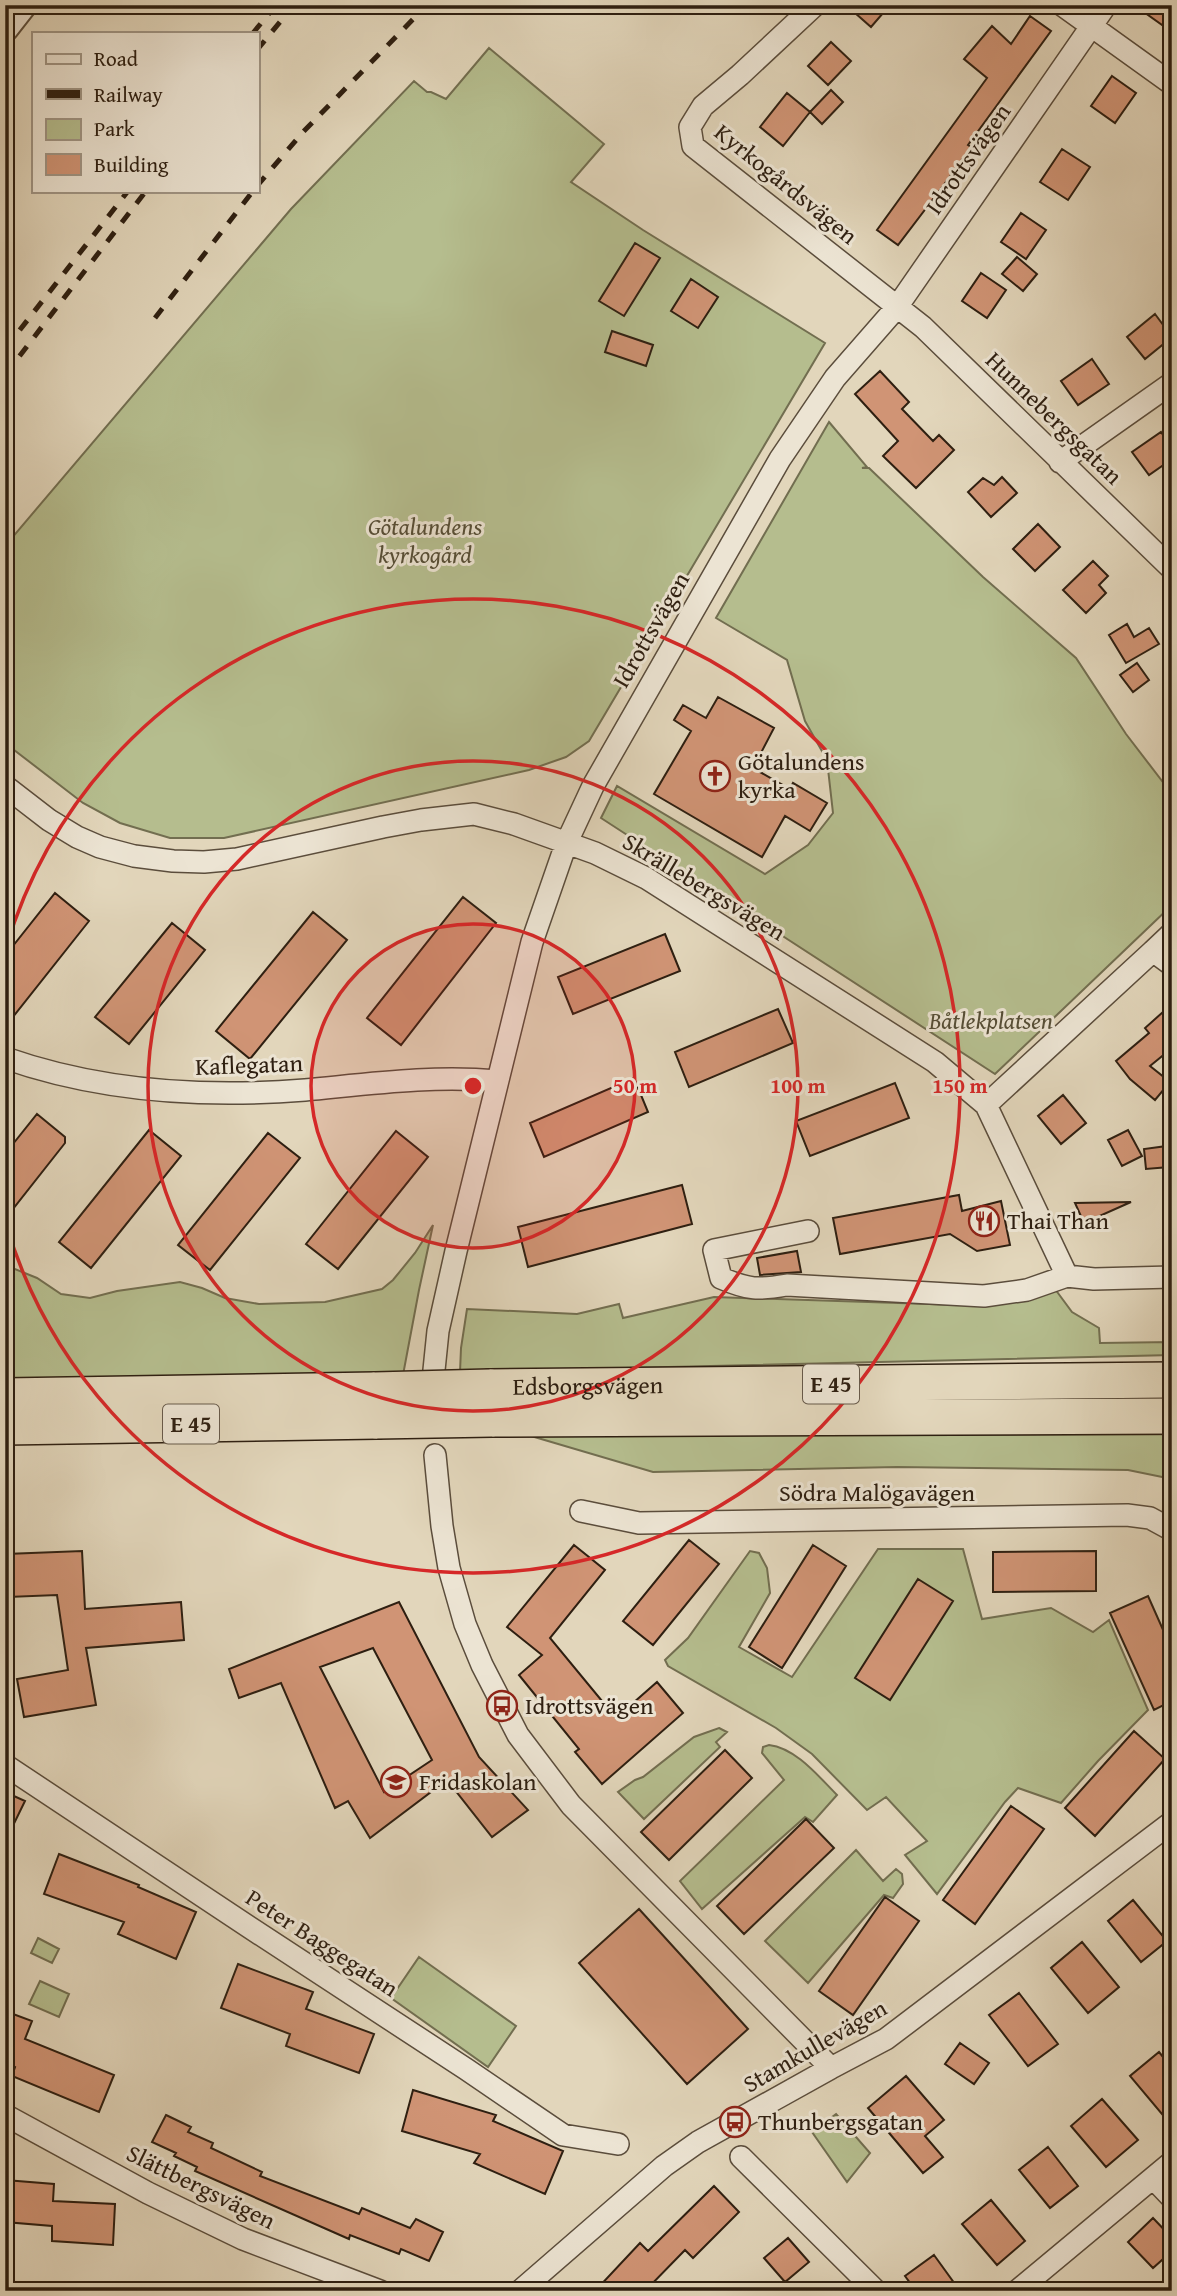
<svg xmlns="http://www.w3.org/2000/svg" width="1177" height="2296" viewBox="0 0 1177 2296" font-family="'Gentium Book Plus',serif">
<rect width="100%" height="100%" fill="#e2d6bb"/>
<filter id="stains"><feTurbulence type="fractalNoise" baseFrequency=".00286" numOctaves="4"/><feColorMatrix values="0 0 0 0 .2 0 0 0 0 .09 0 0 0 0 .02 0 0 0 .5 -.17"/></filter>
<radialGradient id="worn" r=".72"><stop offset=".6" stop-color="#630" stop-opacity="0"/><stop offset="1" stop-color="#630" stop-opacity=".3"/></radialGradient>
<path fill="#b5bd8e" stroke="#726e50" stroke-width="2" d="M489,48L604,144L571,182L643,230L825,343L589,741L566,757L529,770L224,838H170L120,823L83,803L5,743V546L291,209L414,81L427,92H431L446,99Z
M829,422L867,467L862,468H869L983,577L1076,658L1126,734L1172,794V905L995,1074L601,818L617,786L765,874L808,845L833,813L827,760L805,721L787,660L716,618Z
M433,1225L419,1290L403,1375L5,1384V1265L37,1278L61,1294L90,1298L117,1291L180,1282L202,1288L225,1298L259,1304L325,1302L382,1289L393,1280L415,1253Z
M1055,1289L1072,1312L1099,1328L1100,1343L1172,1342V1355L460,1372L461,1348L467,1309L577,1314L619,1304L623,1318L714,1297L959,1305Z
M1172,1434V1479L1128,1470L897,1467L653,1472L531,1436Z
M878,1549H963L982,1619L1051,1608L1093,1632L1109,1620L1148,1710L1098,1761L1061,1803L1018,1788L1005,1802L937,1894L905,1855L927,1841L886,1797L867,1810L812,1754L776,1728L668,1666L665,1660L688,1638L750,1551L759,1553L767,1568L770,1593L739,1647L792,1677Z
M719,1728L727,1732L716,1742L720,1747L644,1819L618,1792L635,1780L643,1777L694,1737Z
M769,1745C796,1748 819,1777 837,1795L813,1822L805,1817L702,1909L680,1881L784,1780L762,1753L763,1747Z
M856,1850L883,1881L896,1869L902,1874L903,1884L893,1898L884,1895L808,1983L765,1941Z
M38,1938L59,1949L52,1963L31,1953Z
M419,1957L516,2026L488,2067L391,1998Z
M40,1981L69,1994L59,2017L29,2004Z
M836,2114L870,2153L847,2182L812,2132Z"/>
<path fill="#d09475" stroke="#2e1f11" stroke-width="2" fill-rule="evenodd" d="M846,5H890L871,27Z
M1134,5H1172V32Z
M1030,16L1051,31L968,145L971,147L943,186L898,245L877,230L987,78L964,59L992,26L1011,44Z
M831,42L851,61L828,85L808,66Z
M1112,76L1136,93L1115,123L1091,106Z
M831,90L843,102L822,124L810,112Z
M787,93L810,112L783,146L760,127Z
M1062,149L1090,167L1068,200L1040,182Z
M1021,213L1046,230L1026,259L1001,242Z
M635,243L660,258L624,316L599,301Z
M1017,257L1037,274L1023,291L1002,274Z
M981,273L1006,290L987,318L962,301Z
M691,279L718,297L698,328L671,311Z
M1155,314L1172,337L1145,359L1127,337Z
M612,331L653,345L646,366L605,352Z
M1092,359L1109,384L1078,405L1061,381Z
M880,371L909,402L902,409L933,441L939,435L954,450L916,488L883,456L898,441L855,394Z
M1161,432L1172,448V459L1149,475L1132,452Z
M1002,477L1017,493L991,517L968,492L983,478L994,485Z
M1038,524L1060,547L1035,571L1013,549Z
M1093,561L1108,576L1099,585L1106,593L1086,613L1063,590Z
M1127,624L1134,637L1149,628L1159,644L1126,663L1109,635Z
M1137,663L1149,680L1133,692L1120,675Z
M718,697L774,728L753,768L790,789L793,783L827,803L810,831L785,816L762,857L654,794L691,731L674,720L683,705L706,718Z
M55,893L89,921L5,1027V956Z
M463,897L496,923L401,1045L367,1018Z
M313,912L347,940L250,1059L216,1031Z
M172,923L205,950L129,1044L95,1017Z
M665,934L680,971L573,1014L558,977Z
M1172,1004V1048L1150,1066L1170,1082L1155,1100L1130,1079L1116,1061L1149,1033L1145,1028Z
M778,1009L793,1043L689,1087L675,1052Z
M634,1078L648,1112L544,1157L530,1123Z
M895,1083L909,1118L810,1156L796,1121Z
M1063,1095L1086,1123L1061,1144L1038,1116Z
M37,1114L65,1137V1143L5,1219V1154Z
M149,1130L181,1156L91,1268L59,1242Z
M1128,1130L1142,1156L1122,1166L1108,1140Z
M396,1131L428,1157L338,1269L306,1244Z
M268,1133L300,1158L210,1270L178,1245Z
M1167,1146L1169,1167L1146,1169L1144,1149Z
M682,1185L692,1224L528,1267L518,1227Z
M959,1195L962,1211L1001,1201L1010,1245L977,1251L950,1234L840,1254L833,1218Z
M1131,1202L1084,1223L1075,1203Z
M797,1251L801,1272L760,1275L757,1258Z
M689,1540L719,1564L653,1645L623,1621Z
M574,1545L605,1570L550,1638L616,1718L657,1682L683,1713L602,1784L575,1752L579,1749L519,1675L542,1655L507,1627Z
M813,1545L846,1566L782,1668L749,1647Z
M82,1551L85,1609L181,1602L184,1640L86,1648L96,1705L24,1717L17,1679L68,1670L57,1595L8,1597L6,1554Z
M1096,1551V1591L993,1592V1552Z
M918,1579L953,1601L890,1700L855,1678Z
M1148,1596L1172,1650V1701L1154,1710L1110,1613Z
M399,1602L479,1757L528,1810L492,1837L447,1780L370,1838L348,1801L335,1808L281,1683L239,1698L229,1669ZM373,1648L432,1760L384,1792L320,1667Z
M1134,1731L1165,1759L1095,1836L1065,1808Z
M725,1750L752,1778L669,1860L641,1832Z
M5,1792L25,1801L5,1842Z
M1011,1806L1044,1829L975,1924L943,1900Z
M806,1819L834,1848L744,1934L717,1906Z
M59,1854L139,1885L138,1887L196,1912L176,1959L118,1934L124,1922L44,1894Z
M885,1897L919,1921L853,2015L819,1991Z
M1133,1900L1167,1941L1141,1962L1108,1921Z
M639,1909L748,2029L687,2084L579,1963Z
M1082,1942L1119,1987L1088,2013L1051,1968Z
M238,1964L313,1992L306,2009L374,2034L359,2073L286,2046L290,2034L221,2008Z
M1019,1993L1058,2044L1028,2066L989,2015Z
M5,2011L32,2021L25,2039L114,2075L99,2112L12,2076L15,2067L5,2063Z
M960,2043L989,2063L974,2084L945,2064Z
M1159,2052L1172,2068V2126L1130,2076Z
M906,2076L944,2120L925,2136L943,2157L923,2173L868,2108Z
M413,2090L496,2115L493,2121L563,2151L545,2194L474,2163L480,2154L402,2131Z
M1102,2099L1138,2140L1106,2167L1071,2126Z
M166,2115L191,2127L188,2132L213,2143L211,2148L262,2172L260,2176L359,2214L362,2208L410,2228L416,2219L443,2232L429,2261L401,2249L399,2254L350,2235L349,2239L195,2171L197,2167L174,2156L176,2153L152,2142Z
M1048,2147L1078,2186L1050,2208L1019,2170Z
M5,2180L54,2184L53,2201L115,2204L113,2245L52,2241V2226L5,2222Z
M714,2186L739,2212L693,2258L685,2250L645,2291H595L640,2243L648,2251Z
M991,2200L1025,2241L997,2265L962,2224Z
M1153,2218L1172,2238V2251L1153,2268L1128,2242Z
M788,2238L809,2262L785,2282L764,2258Z
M934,2255L960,2291H916L905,2276Z"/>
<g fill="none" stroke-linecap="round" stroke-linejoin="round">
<g stroke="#5b4d3c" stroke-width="24">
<path id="minor" d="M815,5L740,75L703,106L690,127L693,146L923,327L1172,569
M1062,5L1172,84
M1060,462L1172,383
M5,786L49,820L77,837L100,847L134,856L173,861L204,862L237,859L383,827L421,820L474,814L514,824L595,853L646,878L935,1062L986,1105L1067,1276L1094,1279L1172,1277
M1153,951L1172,933
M5,1058C102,1092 204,1098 305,1090C369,1084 433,1075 497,1081
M986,1105L1153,951L1172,965
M808,1231L714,1250L721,1278C749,1290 758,1290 787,1285L984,1296L1027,1290L1067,1276
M434,1370L438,1331L456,1251L532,942L566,844L593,786L780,459L835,378L897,307L1106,5
M435,1455L442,1526L449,1568L465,1624L482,1665L518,1735L571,1805L831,2068
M581,1511L639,1523L1127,1515L1150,1518L1172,1530
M5,1765L249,1927L466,2069L563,2135L618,2144
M5,2115L148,2193L243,2239L380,2291
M741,2157L876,2291
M1153,2178L1172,2198
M520,2291L664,2166L698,2142L831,2068L886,2039L1172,1822
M1017,2291L1172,2162"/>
</g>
<g stroke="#5b4d3c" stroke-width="30">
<path id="tertiary" d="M5,28L23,5"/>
</g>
<g stroke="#2e1f11" stroke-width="38">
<g id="trunk">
<path id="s1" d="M490,1387L1172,1380"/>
<path d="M5,1396L375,1390"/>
<path d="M492,1419L1172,1416"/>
<path d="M5,1427L377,1421"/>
</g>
</g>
<use href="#minor" stroke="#ece4d3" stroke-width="21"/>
<use href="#tertiary" stroke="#ece4d3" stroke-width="26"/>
<use href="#trunk" stroke="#e2d6bb" stroke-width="35"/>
<path stroke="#2e1f11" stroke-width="5" stroke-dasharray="12 12" stroke-linecap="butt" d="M253,33L276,5
M257,50L294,5
M257,186L303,132L427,5
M155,318L253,191
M5,349L128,191
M5,375L146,191
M5,429L11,421"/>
<g stroke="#2e1f11" stroke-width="38" stroke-linecap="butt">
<path id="trunk-bridge" d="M375,1390L490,1387
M377,1421L492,1419"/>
</g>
<use href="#trunk-bridge" stroke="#e2d6bb" stroke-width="35"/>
</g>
<circle cx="473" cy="1086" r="162" fill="#d62828" fill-opacity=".12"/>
<g fill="none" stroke="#d62828" stroke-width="3.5">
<circle cx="473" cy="1086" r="162"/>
<circle cx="473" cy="1086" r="325"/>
<path d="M6 948A487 487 0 1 1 6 1224"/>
</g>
<defs>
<g id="church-ring" transform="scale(1.575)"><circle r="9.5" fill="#ece4d3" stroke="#8f2418" stroke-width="1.5"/><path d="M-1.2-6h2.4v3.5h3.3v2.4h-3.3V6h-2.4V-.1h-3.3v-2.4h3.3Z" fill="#8f2418"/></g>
<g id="restaurant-ring" transform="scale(1.575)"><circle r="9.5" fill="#ece4d3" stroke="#8f2418" stroke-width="1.5"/><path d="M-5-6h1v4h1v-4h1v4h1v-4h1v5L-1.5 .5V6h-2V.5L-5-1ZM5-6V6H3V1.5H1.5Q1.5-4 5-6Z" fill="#8f2418"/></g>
<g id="bus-ring" transform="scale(1.575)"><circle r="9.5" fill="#ece4d3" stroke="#8f2418" stroke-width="1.5"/><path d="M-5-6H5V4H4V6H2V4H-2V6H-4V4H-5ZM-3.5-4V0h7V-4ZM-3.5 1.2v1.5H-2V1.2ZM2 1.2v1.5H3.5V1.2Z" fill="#8f2418"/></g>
<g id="school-ring" transform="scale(1.575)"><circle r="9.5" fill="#ece4d3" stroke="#8f2418" stroke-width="1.5"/><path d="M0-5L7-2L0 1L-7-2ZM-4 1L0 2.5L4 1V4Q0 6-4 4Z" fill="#8f2418"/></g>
</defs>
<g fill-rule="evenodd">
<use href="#church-ring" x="715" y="776"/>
<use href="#restaurant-ring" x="984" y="1221"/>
<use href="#bus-ring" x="502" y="1706"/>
<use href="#school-ring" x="396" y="1782"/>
<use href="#bus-ring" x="735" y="2122"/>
</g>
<g text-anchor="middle" stroke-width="6" stroke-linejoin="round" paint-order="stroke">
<g fill="#ece4d3" stroke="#675a4b" stroke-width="2">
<rect x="803" y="1364.5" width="56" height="39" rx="5"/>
<rect x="163" y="1404.5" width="56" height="39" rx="5"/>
</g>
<g font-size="23" font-weight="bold" fill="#2e1f11">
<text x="831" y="1392">E 45</text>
<text x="191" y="1432">E 45</text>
</g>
<g font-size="24" fill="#2e1f11" stroke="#ece4d3">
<text transform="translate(968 159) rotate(-55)" y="8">Idrottsvägen</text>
<text transform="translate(786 184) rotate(39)" y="8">Kyrkogårdsvägen</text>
<text transform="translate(1054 418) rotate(44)" y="8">Hunnebergsgatan</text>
<text transform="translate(651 630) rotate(-60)" y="8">Idrottsvägen</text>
<text transform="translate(704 887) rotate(31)" y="8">Skrällebergsvägen</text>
<text transform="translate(249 1065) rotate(-2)" y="8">Kaflegatan</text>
<text dy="8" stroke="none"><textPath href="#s1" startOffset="98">Edsborgsvägen</textPath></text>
<text x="877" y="1501">Södra Malögavägen</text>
<text transform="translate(322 1943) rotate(33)" y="8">Peter Baggegatan</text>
<text transform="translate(815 2046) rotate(-30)" y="8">Stamkullevägen</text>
<text transform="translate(201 2187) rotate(26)" y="8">Slättbergsvägen</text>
</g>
<g font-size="24" font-style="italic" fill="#564e36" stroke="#ece4d3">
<text x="425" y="535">Götalundens<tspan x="425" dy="28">kyrkogård</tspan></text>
<text x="991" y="1029">Båtlekplatsen</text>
</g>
<g font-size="24" fill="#2e1f11" stroke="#ece4d3" text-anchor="start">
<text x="738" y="770">Götalundens<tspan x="738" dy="28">kyrka</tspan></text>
<text x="1007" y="1229">Thai Than</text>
<text x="525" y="1714">Idrottsvägen</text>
<text x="419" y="1790">Fridaskolan</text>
<text x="758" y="2130">Thunbergsgatan</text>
</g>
</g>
<circle cx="473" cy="1086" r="10" fill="#d62828" stroke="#ece4d3" stroke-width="3.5"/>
<g font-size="21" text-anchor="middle" font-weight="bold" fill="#d62828" stroke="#ece4d3" stroke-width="6" stroke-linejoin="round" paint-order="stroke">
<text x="635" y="1093">50 m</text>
<text x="798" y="1093">100 m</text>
<text x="960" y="1093">150 m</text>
</g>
<rect width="1177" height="2296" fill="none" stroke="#e2d6bb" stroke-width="28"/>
<rect x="7" y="7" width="1163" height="2282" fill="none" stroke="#2e1f11" stroke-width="3.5"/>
<rect x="14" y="14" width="1149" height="2268" fill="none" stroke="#2e1f11" stroke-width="2"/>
<rect x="32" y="32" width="228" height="161" fill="#ece4d3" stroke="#a09585" stroke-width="2"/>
<rect x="46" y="54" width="35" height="10" fill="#ece4d3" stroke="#a09585" stroke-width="2"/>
<text x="94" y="66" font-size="21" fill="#2e1f11">Road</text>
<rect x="46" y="89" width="35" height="10" fill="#2e1f11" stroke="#a09585" stroke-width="2"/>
<text x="94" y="102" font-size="21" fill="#2e1f11">Railway</text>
<rect x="46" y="119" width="35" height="21" fill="#b5bd8e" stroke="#a09585" stroke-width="2"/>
<text x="94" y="136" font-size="21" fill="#2e1f11">Park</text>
<rect x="46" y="154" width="35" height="21" fill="#d09475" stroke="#a09585" stroke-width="2"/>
<text x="94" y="172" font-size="21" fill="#2e1f11">Building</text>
<rect width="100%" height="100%" filter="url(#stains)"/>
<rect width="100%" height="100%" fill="url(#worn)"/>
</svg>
